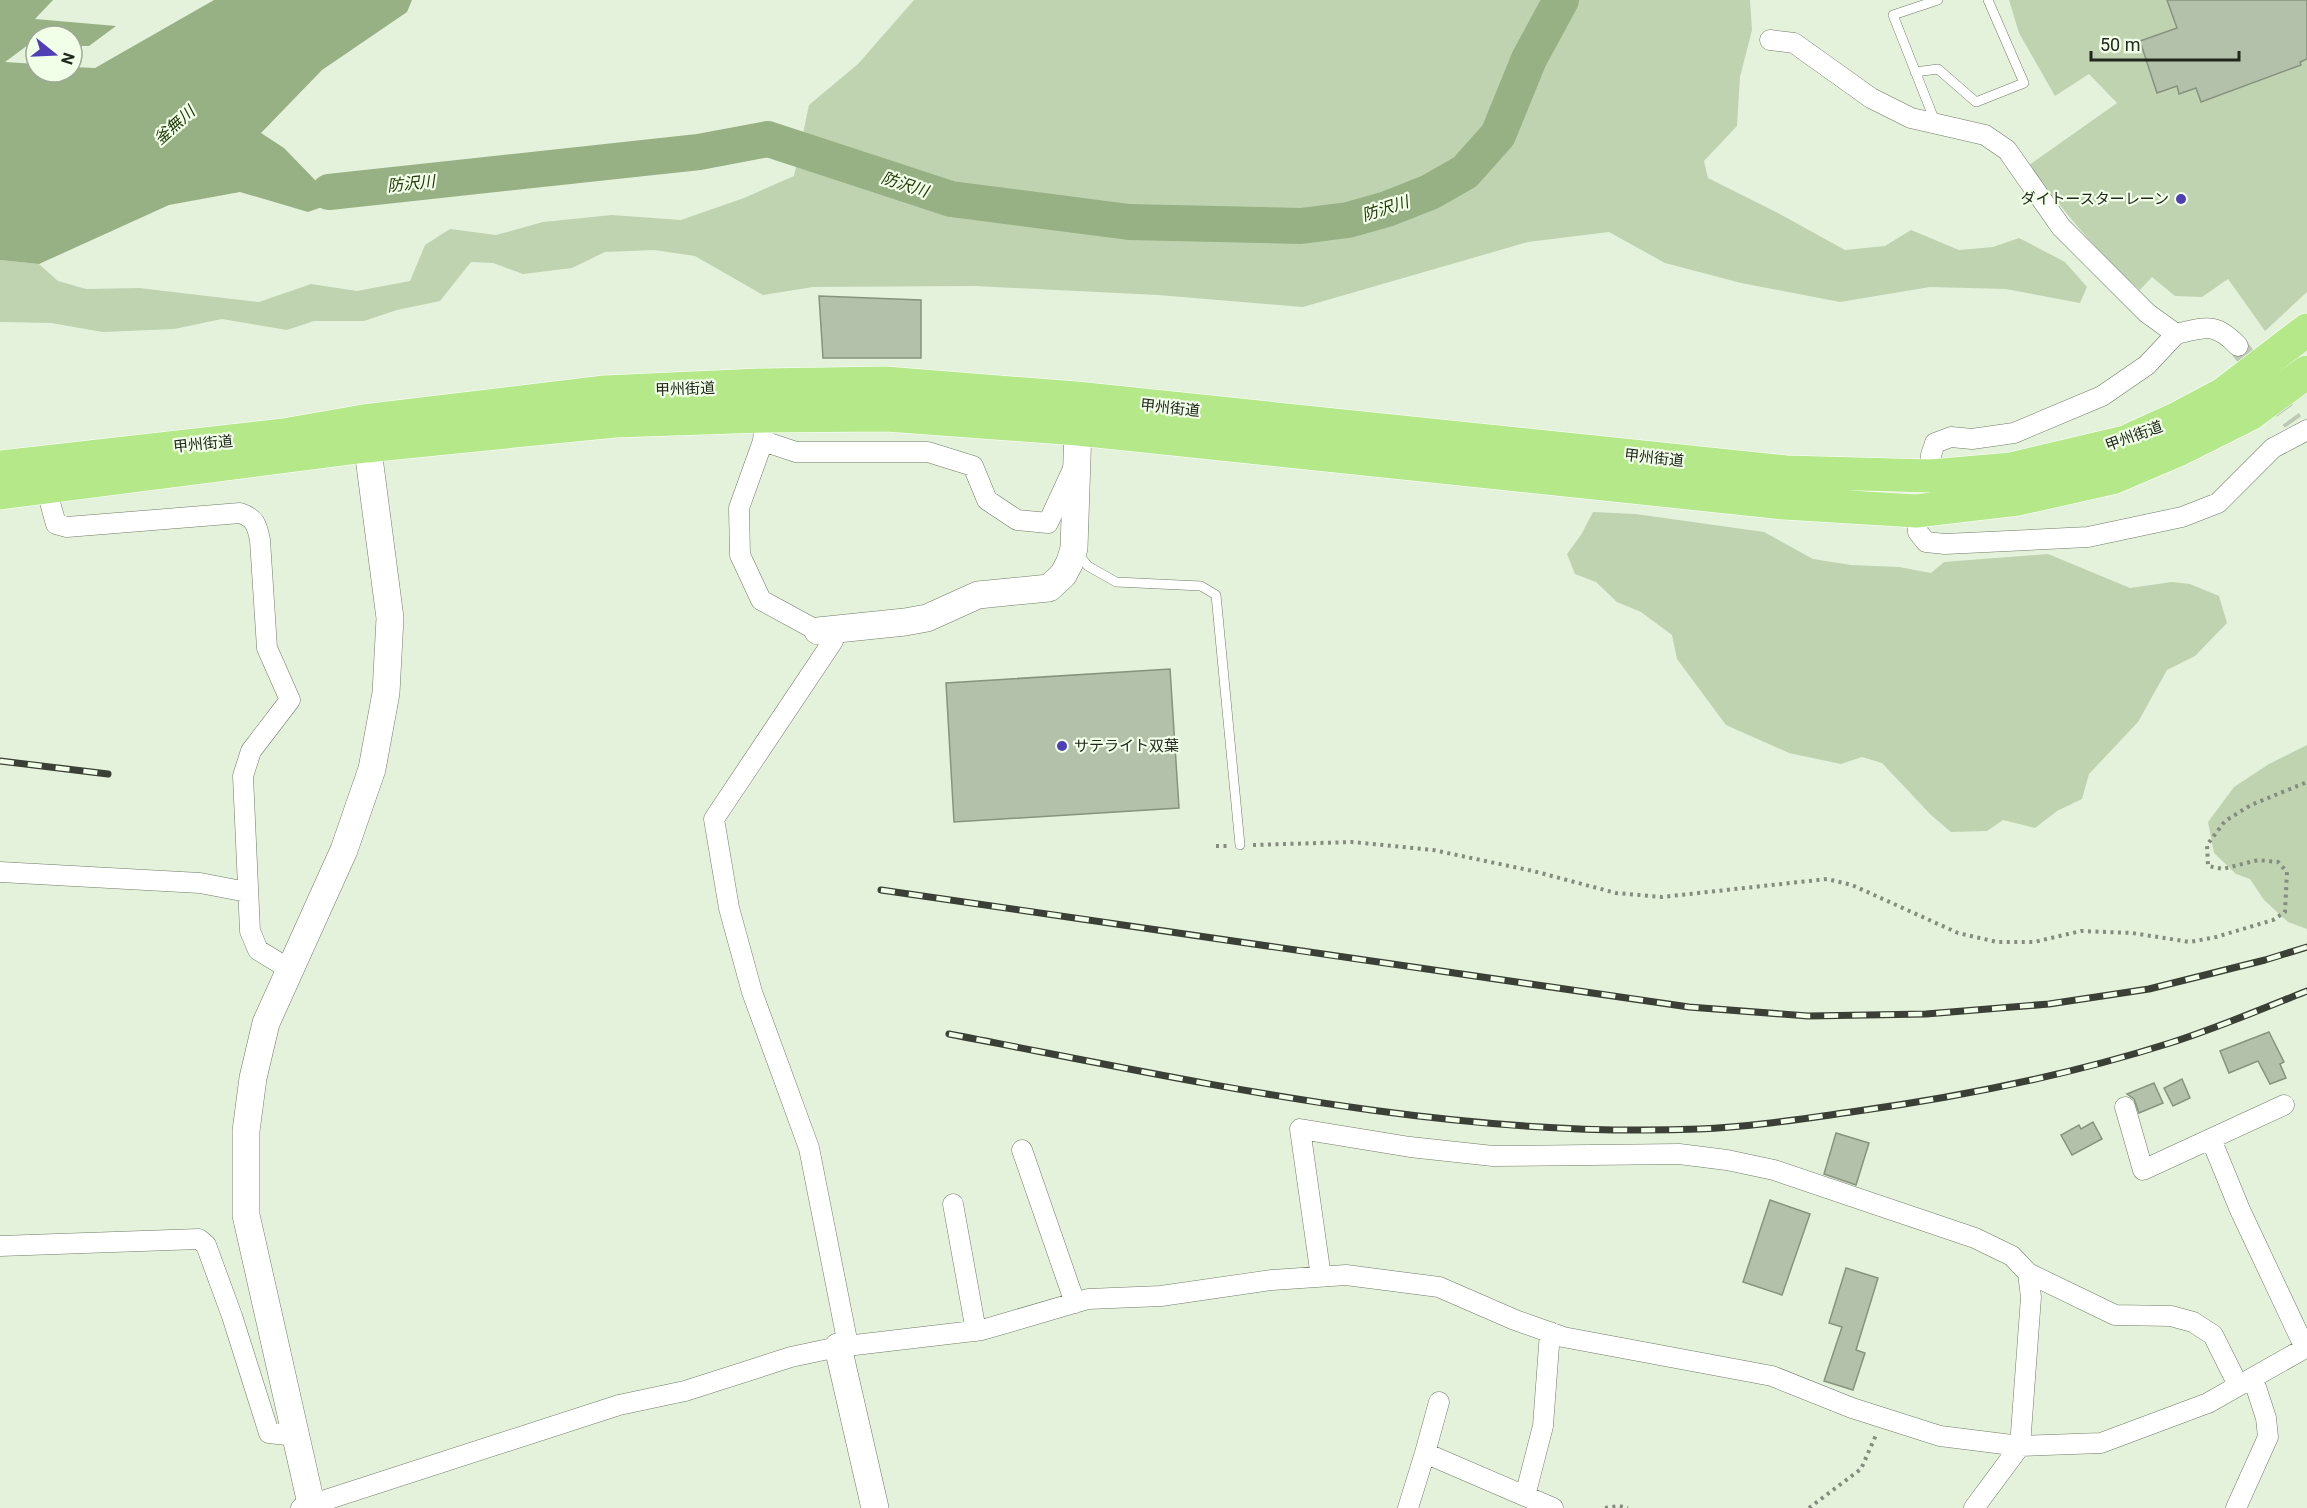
<svg xmlns="http://www.w3.org/2000/svg" width="2307" height="1508" viewBox="0 0 2307 1508" font-family="Roboto,'Noto Sans JP',sans-serif">
<rect width="100%" height="100%" fill="#e4f2db"/>
<path fill="#bfd3b1" d="M914,0H1750L1752,30L1740,77L1737,126L1704,161L1708,178L1778,213L1845,250L1885,246L1911,230L1959,250L1993,247L2019,238L2065,262L2087,287L2080,303L2006,289L1930,287L1840,302L1741,283L1665,263L1609,232L1528,242L1303,307L1158,295L974,286L813,287L763,295L695,256L654,250L605,252L572,268L523,274L493,263L471,262L440,301L397,310L364,321H314L287,330L222,319L174,329L103,332L51,323L0,322V260L39,264L58,281L86,289L139,288L259,302L311,284L357,291L410,281L425,245L450,229L496,235L543,222L612,215L681,220L744,198L794,176L809,105L858,64Z
M2009,0H2307V292L2265,331L2228,279L2202,297L2175,296L2152,277L2140,290C2096,252 2064,211 2029,165L2117,103L2089,74L2055,96L2019,33Z
M1593,512L1636,514L1764,532L1813,559L1851,565L1899,567L1931,573L1944,562L2048,554L2130,588L2172,582L2190,584L2219,596L2227,623L2195,656L2167,670L2138,722L2089,774L2082,799L2057,811L2035,828L2003,820L1987,831L1951,832L1931,815L1882,763L1862,757L1841,764L1789,753L1726,725L1677,659L1672,635L1641,612L1617,602L1596,582L1575,574L1567,554L1581,535Z
M2307,745V929L2288,922L2264,900L2250,879L2236,874L2214,853L2208,822L2234,787L2269,764Z"/>
<path fill="#97b084" d="M0,0H53L35,19L116,26L89,46H72V36H36V45H28L5,62L36,64V72H72V67L95,68L214,0H412L407,12L322,70L261,133L284,148L316,181L379,187L308,212L240,192L169,205L39,264L0,260Z"/>
<g fill="none" stroke-linecap="round" stroke-linejoin="round">
<path stroke="#97b084" stroke-width="36" d="M329,192L699,152L768,139L951,199L1129,222L1301,226L1348,220L1387,209L1430,192L1465,172L1498,135L1529,59L1561,0"/>
</g>
<path fill="#b3c0aa" stroke="#87937e" stroke-width="1.5" d="M2167,0H2307V59L2300,62L2301,65L2201,102L2196,88L2179,94L2177,86L2157,93L2140,41L2177,28Z
M819,296L921,300V358H823Z
M1170,669L1179,808L954,822L946,683Z
M2269,1032L2284,1062L2280,1064L2286,1078L2270,1084L2258,1061L2229,1073L2220,1051Z
M2182,1079L2190,1098L2173,1106L2164,1088Z
M2154,1083L2163,1103L2139,1113L2134,1099L2127,1094Z
M2093,1122L2102,1139L2072,1155L2061,1135L2079,1125L2081,1129Z
M1836,1133L1869,1143L1856,1185L1824,1174Z
M1770,1200L1810,1214L1782,1295L1743,1282Z
M1846,1268L1878,1278L1856,1350L1865,1353L1853,1390L1824,1381L1842,1327L1829,1323Z"/>
<g fill="none" stroke-linecap="round" stroke-linejoin="round">
<path stroke="#bdc9b5" stroke-width="20" stroke-dasharray="20 10" stroke-linecap="butt" d="M2238,346L2293,422"/>
<g stroke="#6f7b67" stroke-width="10">
<path id="lane" d="M1915,72L1938,69L1976,102L2024,83L1988,0
M1936,124L1893,15L1938,0
M1077,553L1088,566L1116,582L1201,586L1216,595L1240,845"/>
</g>
<g stroke="#6f7b67" stroke-width="21">
<path id="street" d="M1770,40L1794,43L1871,98L1911,118L1985,135L2007,150L2061,227L2147,313L2176,334L2147,365L2102,396L2014,433L1972,439L1951,437L1935,443L1931,455V476
M2176,334C2206,327 2215,322 2238,346
M765,416L763,441L739,508L740,555L761,600L818,631L833,641L714,819L729,908L752,992L809,1148L848,1345
M763,441L796,452H928L973,466L987,500L1017,520L1048,523L1073,469
M46,488L56,524L67,527L240,513C255,518 257,525 260,540L267,648L290,700L251,751L243,776L250,931L258,950L289,969
M1916,511L1918,532L1926,542L1945,544L2088,537L2182,517L2218,503L2273,448L2307,430
M0,872L200,883L247,892
M2125,1107L2143,1170L2284,1105
M2211,1139L2240,1210L2305,1348
M1022,1150L1075,1303
M953,1204L976,1331
M0,1246L199,1239L206,1245L232,1316L269,1433L296,1436
M1321,1277L1300,1129L1410,1147L1493,1156L1679,1154L1727,1160L1774,1170L1975,1238L2012,1256L2028,1273L2115,1315L2171,1316L2193,1322L2213,1335L2238,1385
M1439,1402L1425,1453L1525,1496L1543,1426L1550,1332
M1525,1496L1553,1508
M301,1508L619,1405L685,1391L791,1357L838,1347L982,1330L1088,1299L1161,1296L1272,1280L1346,1275L1439,1287L1515,1320L1563,1337L1772,1376L1852,1408L1940,1436L2020,1446L2101,1443L2208,1403L2307,1347
M1408,1508L1425,1453
M1974,1508L2020,1446L2031,1297L2028,1273
M2236,1508L2268,1437L2266,1418L2253,1378"/>
</g>
<g stroke="#6f7b67" stroke-width="28">
<path id="secondary" d="M818,631L905,622L927,618L978,595L1049,588L1063,575L1070,562L1074,548L1078,429L1076,408
M838,1347L875,1508
M312,1508L246,1215V1131L253,1078L266,1023L344,850L372,769L386,693L390,618L365,427"/>
</g>
<g stroke="#fff" stroke-width="34">
<path id="highway" d="M0,467L284,435L364,421L605,392L759,385L885,383L1076,398L1786,472L1931,476L2011,469L2125,442L2176,419L2223,394L2307,330
M0,493L366,446L615,421L765,416L887,415L1078,429L1784,503L1916,511L2018,499L2112,478L2180,449L2250,414L2307,372"/>
</g>
<path stroke="#848d7d" stroke-width="4" stroke-dasharray="3 4.5" stroke-linecap="butt" d="M1253,845L1352,842L1433,850L1533,871L1616,893L1662,897L1827,879L1852,885L1958,933L1997,942H2034L2081,931L2132,933L2190,942L2216,937L2273,920L2285,912L2287,872L2278,862L2258,860L2223,869L2208,866L2207,845L2225,821L2251,805L2307,782
M1216,846H1227
M1605,1508L1619,1506L1628,1508
M1809,1508L1861,1469L1876,1435"/>
<use href="#lane" stroke="#fff" stroke-width="9"/>
<use href="#street" stroke="#fff" stroke-width="20"/>
<use href="#secondary" stroke="#fff" stroke-width="27"/>
<use href="#highway" stroke="#b4e889" stroke-width="33"/>
<g stroke="#3a4035" stroke-width="7">
<path id="rail" d="M0,761L108,774
M881,890L1689,1007L1808,1016L1926,1014L2049,1004L2149,989L2265,960L2307,947
M949,1034C1196,1081 1446,1139 1699,1129C1750,1127 1801,1119 1851,1112C1959,1097 2066,1076 2170,1043C2217,1028 2262,1009 2307,991"/>
</g>
<use href="#rail" stroke="#f1ffe8" stroke-width="4.5" stroke-dasharray="14" stroke-linecap="butt"/>
</g>
<g fill="#4e3fb6" stroke="#f1ffe8" stroke-width="2">
<circle cx="2181" cy="199" r="6"/>
<circle cx="1062" cy="746" r="6"/>
</g>
<g text-anchor="middle" stroke-width="4.5" stroke-linejoin="round" paint-order="stroke">
<g font-size="15" fill="#22271e" stroke="#f1ffe8" text-anchor="end">
<text x="2169" y="204">ダイトースターレーン</text>
<text x="1074" y="751" text-anchor="start">サテライト双葉</text>
</g>
<g font-size="15" fill="#22271e" stroke="#f1ffe8">
<text transform="translate(685 389) rotate(-2)" y="5">甲州街道</text>
<text transform="translate(1170 408) rotate(6)" y="5">甲州街道</text>
<text transform="translate(2134 436) rotate(-20)" y="5">甲州街道</text>
<text transform="translate(203 444) rotate(-6)" y="5">甲州街道</text>
<text transform="translate(1654 458) rotate(6)" y="5">甲州街道</text>
</g>
<g font-size="16" font-style="italic" fill="#213908" stroke="#f1ffe8">
<text transform="translate(174 125) rotate(-42)" y="6">釜無川</text>
<text transform="translate(411 183) rotate(-6)" y="6">防沢川</text>
<text transform="translate(905 184) rotate(18)" y="6">防沢川</text>
<text transform="translate(1385 208) rotate(-18)" y="6">防沢川</text>
</g>
</g>
<g transform="translate(54 54) rotate(108)"><circle r="28" fill="#f1ffe8" stroke="#9ea997" stroke-width="1.5"/>
<path d="M0-4.5L10 22L0 15L-10 22Z" fill="#4e3fb6"/>
<text y="-9" font-size="16" font-weight="bold" text-anchor="middle" fill="#22271e">N</text>
</g>
<path d="M2091 51v9h148v-9" fill="none" stroke="#22271e" stroke-width="3"/>
<text x="2100" y="51" font-size="18" fill="#22271e" stroke="#f1ffe8" stroke-width="4.5" paint-order="stroke">50 m</text>
</svg>
